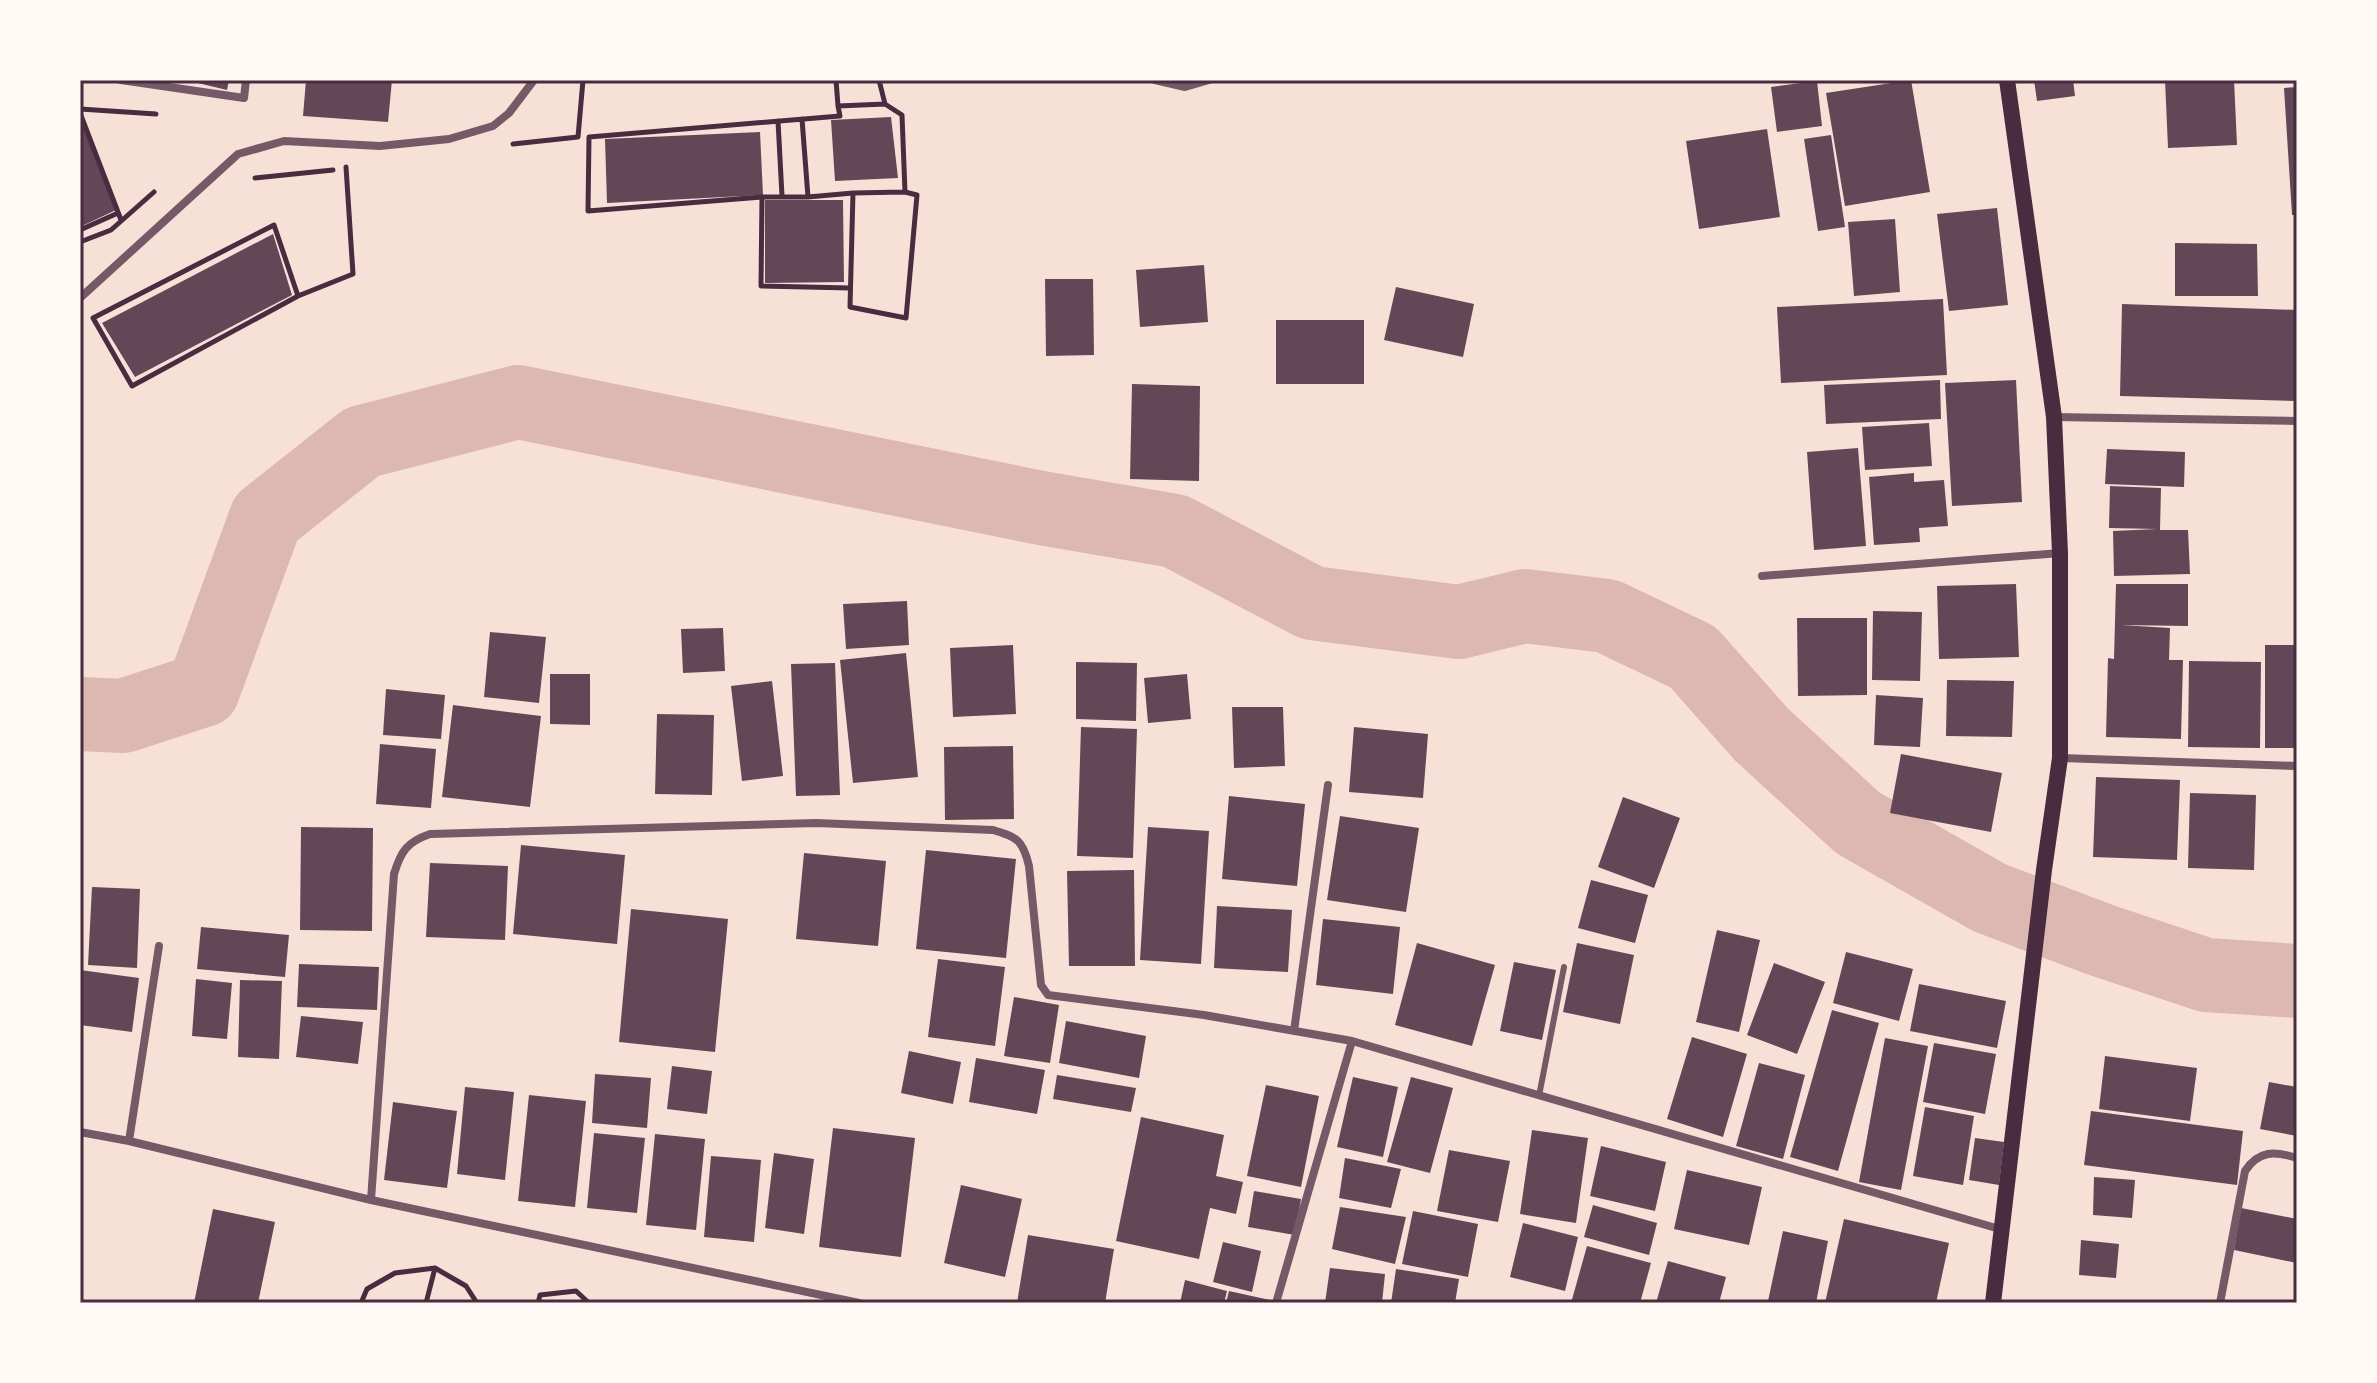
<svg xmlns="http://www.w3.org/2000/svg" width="2377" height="1383" viewBox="0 0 2377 1383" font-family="Commissioner,sans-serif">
<rect width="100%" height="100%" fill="#f7e1d7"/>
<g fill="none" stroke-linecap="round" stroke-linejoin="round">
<path stroke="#dcb8b0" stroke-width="74" d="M80,714L123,716L203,690L266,518L362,442L518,402L1041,508L1175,531L1312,603L1459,622L1525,606L1607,616L1693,657L1761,734L1858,823L1990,898L2101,940L2206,975L2297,981"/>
</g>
<path fill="#644757" d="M185,80H229L227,90Z
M306,80H392L388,122L303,116Z
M1911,80L1930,192L1845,206L1826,93Z
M2034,80H2073L2075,96L2037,101Z
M2165,80H2234L2237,145L2168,148Z
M1817,81L1822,126L1777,132L1771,87Z
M2297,87V215H2292L2284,88Z
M891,117L898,178L835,181L831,120Z
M80,119L116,210L80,227Z
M1767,129L1780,217L1699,229L1686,141Z
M760,132L763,195L607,203L605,139Z
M1831,135L1845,227L1818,231L1804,139Z
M765,200H843L844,282L765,283Z
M1997,208L2008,305L1949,311L1937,214Z
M1895,219L1900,292L1854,296L1848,222Z
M273,234L292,295L135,377L102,323Z
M2175,243L2257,244L2258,296H2175Z
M1204,265L1208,322L1140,327L1136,270Z
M1045,279H1093L1094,355L1046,356Z
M1396,287L1474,304L1463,357L1384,340Z
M1943,299L1947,375L1781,383L1777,307Z
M2122,304L2297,310V401L2120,396Z
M1276,320H1364V384H1276Z
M1940,380L1941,419L1826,424L1824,385Z
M2016,380L2022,502L1952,506L1945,383Z
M1132,384L1200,386L1199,481L1130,479Z
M1929,423L1932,466L1865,470L1862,427Z
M1858,448L1866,546L1814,550L1807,452Z
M2107,449L2185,452L2184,487L2105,484Z
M1914,473V482L1944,480L1948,526L1919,528L1920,542L1874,545L1869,477Z
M2110,486L2161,488L2160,530H2188L2190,574L2114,576L2113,531L2157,529L2109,528Z
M2016,584L2019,657L1939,659L1937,586Z
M2116,584H2188V626L2121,625L2170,628L2169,660H2183L2181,739L2106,737L2108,658L2114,659Z
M907,601L909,645L846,649L843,604Z
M1873,611L1922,612L1920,681L1872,680Z
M1797,618H1867V695L1798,696Z
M723,628L725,671L683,673L681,629Z
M490,632L546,637L539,703L484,697Z
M1013,645L1016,714L953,717L950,648Z
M2265,645H2297V748H2265Z
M906,653L918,777L853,783L840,660Z
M2189,661L2261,662L2260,748L2188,747Z
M1076,662L1137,663L1136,721L1076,719Z
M835,663L840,795L796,796L791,664Z
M550,674H590V725L550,724Z
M1187,674L1191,719L1148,723L1144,678Z
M1947,680L2014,681L2012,737L1946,736Z
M772,681L783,776L742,781L731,686Z
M386,689L445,695L441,739L383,735Z
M1876,695L1923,698L1920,747L1874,745Z
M453,705L541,716L530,807L442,797Z
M1232,707H1283L1285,766L1234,768Z
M657,714L714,715L712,795L655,794Z
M1081,727L1137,729L1133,858L1077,856Z
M1354,727L1428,734L1423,798L1349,792Z
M380,744L436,749L431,808L376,804Z
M1013,746L1014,819L945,820L944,747Z
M1901,754L2002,773L1991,832L1890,813Z
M2096,777L2180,780L2177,860L2093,857Z
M2190,793L2256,795L2254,870L2188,868Z
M1229,796L1305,804L1297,886L1222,879Z
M1623,797L1680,818L1654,888L1598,867Z
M1340,816L1419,828L1406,912L1327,900Z
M301,827L373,828L372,931L300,930Z
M1148,827L1209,831L1201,964L1140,960Z
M521,845L625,855L617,944L513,934Z
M926,850L1016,859L1006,958L916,949Z
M804,853L886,861L878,946L796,939Z
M430,863L508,866L505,940L426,937Z
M1134,870L1135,966H1069L1067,871Z
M1591,880L1648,895L1635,943L1578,928Z
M92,887L140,889L137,968L88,965Z
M1217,906L1292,910L1288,972L1214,968Z
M631,909L728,919L715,1052L619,1042Z
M1323,919L1400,927L1393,994L1316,985Z
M201,927L289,935L285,977L197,969Z
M1717,930L1760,940L1739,1032L1696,1022Z
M1417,943L1495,965L1472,1046L1395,1025Z
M1577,943L1634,955L1620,1024L1563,1012Z
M1846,952L1913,969L1899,1021L1833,1003Z
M938,959L1005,967L995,1046L928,1037Z
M1514,962L1556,970L1542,1040L1500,1031Z
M1774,963L1825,982L1797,1054L1747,1035Z
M299,964L379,967L377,1010L297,1007Z
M80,970L139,978L132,1032L80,1025Z
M196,979L232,983L227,1039L192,1036Z
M240,980L282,981L279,1059L238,1057Z
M1919,984L2006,1001L1997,1048L1910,1031Z
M1014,997L1059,1005L1050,1063L1004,1056Z
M1832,1010L1879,1023L1838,1171L1790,1157Z
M301,1016L363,1022L358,1064L296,1057Z
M1066,1021L1146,1036L1139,1078L1059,1063Z
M1692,1037L1747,1054L1723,1137L1667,1119Z
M1885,1038L1928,1046L1901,1190L1859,1182Z
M1934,1043L1996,1054L1985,1114L1923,1102Z
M909,1051L961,1062L953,1104L901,1093Z
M2105,1056L2197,1068L2190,1121L2099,1109Z
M976,1058L1045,1070L1037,1114L969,1102Z
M1759,1063L1805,1075L1783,1159L1736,1146Z
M672,1066L712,1071L707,1114L667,1109Z
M595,1074L651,1078L647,1128L592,1123Z
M1057,1075L1136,1088L1131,1112L1053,1099Z
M1353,1077L1398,1087L1383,1157L1337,1147Z
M1411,1077L1453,1088L1430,1173L1387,1162Z
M2269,1082L2297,1087V1136L2260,1129Z
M1266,1085L1319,1096L1301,1187L1247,1176Z
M465,1087L514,1092L505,1180L457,1174Z
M529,1095L586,1101L575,1207L518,1201Z
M393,1102L457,1111L447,1188L384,1180Z
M1925,1107L1974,1116L1963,1185L1913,1176Z
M2091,1111L2243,1131L2237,1185L2084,1165Z
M1141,1117L1224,1135L1216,1176L1243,1182L1236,1214L1210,1208L1199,1259L1116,1241Z
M833,1128L915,1138L901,1257L819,1247Z
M1532,1130L1588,1138L1576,1223L1520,1214Z
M594,1133L645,1138L637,1213L587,1208Z
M655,1134L705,1139L696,1230L646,1225Z
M1975,1138L2004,1142L1999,1185L1969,1180Z
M1601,1146L1666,1162L1655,1211L1590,1196Z
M1449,1150L1510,1161L1498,1222L1437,1211Z
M774,1153L814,1159L804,1234L765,1228Z
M711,1156L761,1160L754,1242L704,1237Z
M1345,1158L1401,1169L1391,1208L1339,1198Z
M1687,1170L1762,1187L1749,1245L1674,1229Z
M2094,1177L2135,1180L2132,1218L2093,1215Z
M961,1185L1022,1199L1005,1277L944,1263Z
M1254,1191L1301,1199L1295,1235L1248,1227Z
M1593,1205L1657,1223L1649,1255L1584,1237Z
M1340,1207L1406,1217L1395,1264L1332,1249Z
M2241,1208L2297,1219V1263L2234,1250Z
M213,1209L275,1222L258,1303H194Z
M1413,1211L1478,1224L1468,1277L1402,1264Z
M1844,1219L1949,1243L1936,1303H1825Z
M1523,1223L1578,1237L1565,1291L1510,1277Z
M1783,1231L1828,1241L1816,1303L1768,1301Z
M1028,1235L1114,1249L1105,1303H1017Z
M2081,1240L2119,1244L2116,1278L2079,1275Z
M1223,1242L1261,1251L1252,1292L1213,1282Z
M1587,1246L1651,1263L1640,1303H1571Z
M1668,1261L1726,1277L1719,1303H1656Z
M1330,1268L1385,1274L1382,1303H1325Z
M1396,1269L1459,1279L1455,1303H1391Z
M1185,1280L1227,1291L1224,1303H1180Z
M1229,1291L1270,1300V1303H1226Z"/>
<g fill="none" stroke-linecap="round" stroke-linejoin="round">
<path stroke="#4a2c40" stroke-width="5" d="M836,80L838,106L885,104L879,80
M885,104L902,115L905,192L853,193L850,307L906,318L917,195L905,192
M838,106L840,116L589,137L588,211L762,197H808L853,193
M80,109L156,114
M80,113L121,220
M802,119L808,197
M778,121L782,196
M513,144L578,137L583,80
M255,178L333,170
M762,197L761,286L850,288
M274,225L298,296L132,386L93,318Z
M80,230L118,213
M80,242L111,230L154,192
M298,296L353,274L346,167
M361,1303L367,1289L395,1273L435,1268L466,1286L477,1303
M426,1303L435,1268
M538,1303L540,1295L576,1291L589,1303"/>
<path stroke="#755966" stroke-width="6" d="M1539,1096L1564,967"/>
<path stroke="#755966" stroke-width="8" d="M121,80L244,98L246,80
M1155,80L1185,87L1209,80
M80,298L238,154L284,141L380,146L449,139L493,126L509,113L534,80
M2054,417L2297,421
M1762,576L2060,553
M2061,758L2297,766
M1294,1031L1328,785
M80,1132L129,1141L371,1200L859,1303
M129,1141L159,946
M371,1200L394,874C401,851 407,842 430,834L816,823L993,830C1017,837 1023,840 1029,866L1041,985L1048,995L1204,1015L1352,1041L2003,1230
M1276,1303L1352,1041
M2220,1303L2245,1171C2259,1150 2275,1151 2297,1158"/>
<path stroke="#4a2c40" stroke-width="16" d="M1993,1303L2044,870L2060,758V553L2054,417L2007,80"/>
</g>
<rect width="2377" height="1383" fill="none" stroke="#fffaf5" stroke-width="164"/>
<rect x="82" y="82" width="2213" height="1219" fill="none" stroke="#4a2c40" stroke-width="3"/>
</svg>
